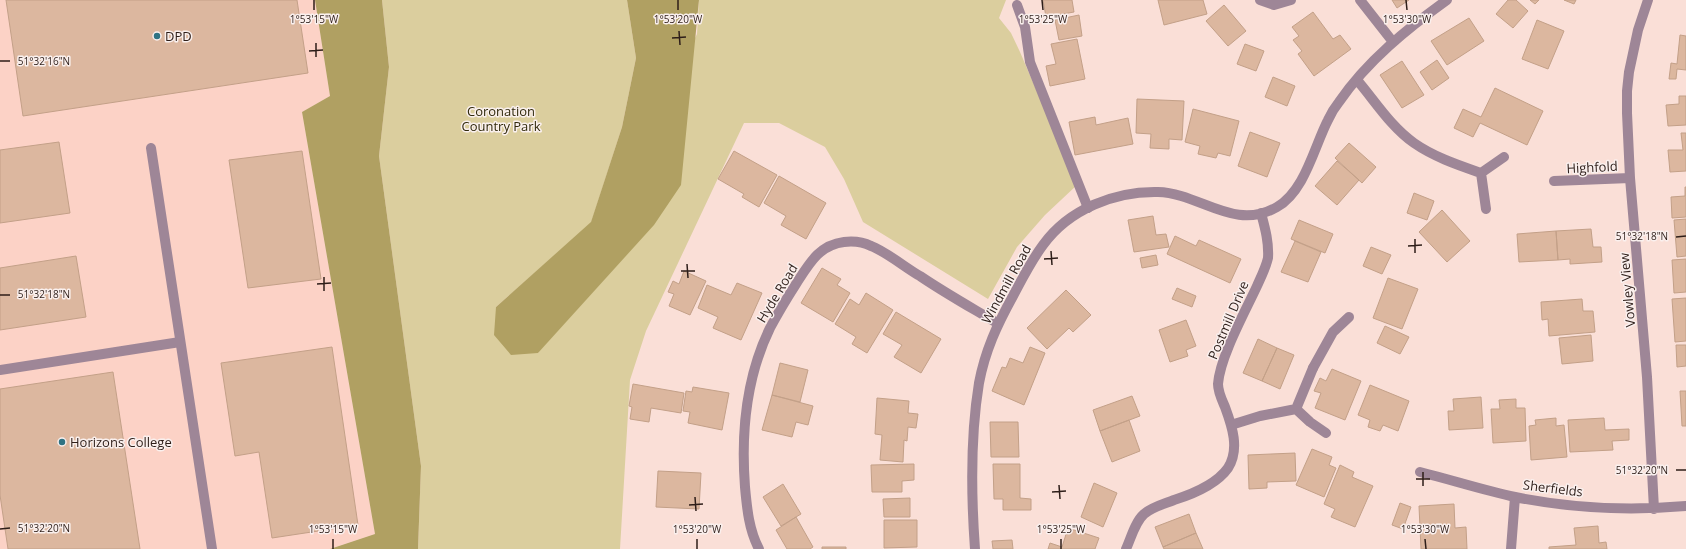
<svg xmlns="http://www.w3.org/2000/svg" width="1686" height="549" viewBox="0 0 1686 549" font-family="'Open Sans',sans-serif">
<rect width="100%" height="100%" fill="#fadfd7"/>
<path fill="#fcd2c6" d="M0,0H315L330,96L302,112L375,534L330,549H0Z"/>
<path fill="#dbce9e" d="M382,0H627L636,58L622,127L591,223L496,307L538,353L697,34L699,0H1006L999,18L1011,33L1020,52L1077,185L1045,215L1017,247L988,299L863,222L844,179L825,147L779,123H744L646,331L630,380L620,549H418L421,466L379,156L389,67Z"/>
<path fill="#b0a062" d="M315,0H382L389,67L379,156L421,466L418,549H330L375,534L302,112L330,96Z
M627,0H699L681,185L654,225L538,353L511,355L494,335L496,307L591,222L622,127L636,58Z"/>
<path fill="#dcb79f" stroke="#c3a088" d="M6,0H297L308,73L23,116Z
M1043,0H1072L1074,12L1046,17Z
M1158,0H1203L1207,14L1164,25Z
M1392,0H1409L1397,8Z
M1508,0H1516L1528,11L1513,28L1496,14Z
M1530,0H1539L1535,4Z
M1564,0H1576L1574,4Z
M1224,5L1246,31L1228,46L1206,21Z
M1313,12L1333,39L1340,35L1351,49L1314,76L1298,54L1302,51L1293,40L1299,36L1292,27Z
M1079,15L1082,36L1059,40L1055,20Z
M1469,18L1484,41L1447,65L1431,41Z
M1537,20L1564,31L1548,69L1522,59Z
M1680,35L1686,36V70L1677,69L1676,79H1669L1671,63L1677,64Z
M1077,39L1085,79L1050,86L1046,66L1056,64L1051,44Z
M1245,44L1264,51L1256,71L1237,64Z
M1437,60L1449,78L1432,90L1420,72Z
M1402,61L1424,95L1402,108L1380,75Z
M1273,77L1295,86L1287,106L1265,97Z
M1495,88L1543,111L1527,145L1480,123L1473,137L1454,128L1463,109L1481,117Z
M1679,96H1686V125L1668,126L1666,105L1679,104Z
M1137,99L1184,101L1182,140L1169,139V149L1150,148L1151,134L1136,133Z
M1193,109L1239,121L1230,156L1218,153L1216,158L1198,154L1200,146L1185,142Z
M1095,117L1096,125L1128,118L1133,144L1075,155L1069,122Z
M1250,132L1280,143L1267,177L1238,166Z
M1681,133H1686V171L1670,172L1668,150H1683Z
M59,142L70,213L0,223V150Z
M1349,143L1376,167L1362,183L1335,158Z
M302,151L321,279L248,288L229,160Z
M734,151L777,175L759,207L742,197L744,194L718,179Z
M1337,161L1359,180L1337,205L1315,186Z
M779,176L826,203L806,239L781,225L786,216L764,203Z
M1685,187H1686V217L1672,218L1671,197L1685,196Z
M1414,193L1434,201L1427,220L1407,213Z
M1442,210L1470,241L1447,262L1419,232Z
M1153,216L1156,235L1166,234L1169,247L1134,252L1128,220Z
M1686,219V256L1677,257L1674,220Z
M1299,220L1333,234L1325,253L1291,239Z
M1591,229L1593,247H1601L1602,262L1570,264V259L1558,260L1556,231Z
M1556,231L1558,260L1519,262L1517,234Z
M1175,236L1196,246L1199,240L1241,259L1230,283L1167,254Z
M1295,241L1321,252L1308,282L1281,272Z
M1371,247L1391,255L1382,274L1363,266Z
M1156,255L1158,265L1142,268L1140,258Z
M76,256L86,317L0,330V268Z
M1686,259V292L1674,293L1672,260Z
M822,268L841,279L837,285L850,293L833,322L801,303Z
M684,271L706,281L690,315L669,306L674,294L668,292L673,281L679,284Z
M1388,278L1418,289L1402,329L1373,318Z
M737,283L762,293L741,340L713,328L718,317L698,308L707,285L731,295Z
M1177,288L1196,296L1192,307L1172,299Z
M1066,290L1091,315L1073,332L1069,328L1047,349L1027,328Z
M866,293L893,310L867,353L852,344L856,337L835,324L850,299L859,305Z
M1686,298V341L1675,342L1672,299Z
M1582,299L1583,311H1593L1595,332L1549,336L1548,319L1542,320L1541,302Z
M896,312L941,339L921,373L894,357L902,345L883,334Z
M1186,320L1196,346L1186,350L1188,356L1170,362L1159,330Z
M1385,326L1409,337L1400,354L1377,343Z
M1591,335L1593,361L1562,364L1559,338Z
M1258,339L1277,348L1262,381L1243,373Z
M1676,345H1686V366L1677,367Z
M332,347L358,525L272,538L259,452L235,456L221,363Z
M1030,347L1045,353L1024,405L992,391L1002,367L1006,368L1010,358L1023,363Z
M1277,348L1294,355L1280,389L1262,381Z
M780,363L808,370L800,402L772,395Z
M1332,369L1361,381L1345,420L1315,408L1321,393L1314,391L1320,378L1326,381Z
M113,372L140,549H8L0,495V389Z
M633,384L684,393L681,413L651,408L649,422L630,419L632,407L629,406Z
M1370,385L1409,401L1398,431L1383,425L1380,431L1368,427L1370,420L1358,415Z
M693,387L729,393L722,430L688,423L690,412L683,411L686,391L692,392Z
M1680,391H1686V426H1682Z
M772,395L813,406L808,425L796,422L792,437L762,430Z
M1132,396L1140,416L1100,431L1093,410Z
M1481,397L1483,428L1449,430L1448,411H1454L1453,399Z
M877,398L909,401L908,413L918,414L916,428L908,427L907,441L904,440L903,462L880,460L882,435L875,434Z
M1516,399V408H1525L1526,441L1493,443L1491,409H1500L1499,400Z
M1556,418V426L1564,425L1567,457L1531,460L1529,426L1536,425L1535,420Z
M1604,418L1605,430L1629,429V440L1612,441L1613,450L1570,452L1568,420Z
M1129,420L1140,451L1112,462L1100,431Z
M990,422H1018L1019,457H991Z
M1312,449L1332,457L1329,465L1336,468L1324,497L1296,485Z
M1295,453L1296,481L1267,482V488L1249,489L1248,455Z
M914,464V480L902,481V492H872L871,465Z
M993,464H1020V498L1031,499V510H1003V499H994Z
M1340,465L1354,472L1352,477L1373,486L1355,527L1331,517L1335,509L1324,504Z
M658,471L701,473L699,509L656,507Z
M1094,483L1117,493L1103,527L1081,517Z
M783,484L801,514L781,526L763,497Z
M910,498V517H884L883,499Z
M1400,503L1411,507L1403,529L1392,525Z
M1454,504L1455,528L1466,527L1467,549H1421L1419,506Z
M1189,514L1196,533L1163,547L1155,527Z
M796,517L813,547L810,549H787L776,530Z
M884,520H917V547L884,548Z
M1598,526L1599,543L1606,542L1607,549H1549V547L1576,545L1574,528Z
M1068,528L1099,538L1095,549H1048L1050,543L1062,547Z
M1196,533L1203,549H1164L1163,547Z
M1012,540L1013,549H993L992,541Z
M822,547H846V549H822Z"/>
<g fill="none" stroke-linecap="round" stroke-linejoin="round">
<path stroke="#9e8697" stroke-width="10" d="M1017,5L1025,27L1030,62L1088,208
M151,148L212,549
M1313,368L1333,332L1349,317
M0,370L180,342"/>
<path stroke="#9e8697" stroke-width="10" d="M1260,0L1274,5L1291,0
M1360,0L1393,42
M1648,0L1638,30L1629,72L1627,91V113L1630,178L1647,377L1654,509
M1357,80C1375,101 1391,127 1414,143C1434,157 1458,165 1481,173L1486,209
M1481,173L1504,157
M1554,181L1630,178
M1296,409L1313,368
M1231,425L1260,416L1296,409L1310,422L1326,433
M1420,472C1452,480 1483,490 1515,497C1570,508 1630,511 1686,506
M759,549C749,530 747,509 745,487C741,434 746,377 770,328C778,313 787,298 796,284C809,264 819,245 844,242C853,241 863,242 871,246C885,251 906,268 920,276C945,293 972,308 997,323
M975,549C971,494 970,438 979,383C985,351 997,325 1013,296C1022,279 1031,261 1043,245C1069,209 1115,191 1158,192C1200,193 1234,232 1277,207C1305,191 1314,147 1328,120C1331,113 1335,107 1339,102C1367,61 1408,28 1447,0
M1126,549C1131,538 1135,522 1144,514C1152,507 1164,504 1174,500C1193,494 1216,485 1228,468C1240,449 1232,426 1225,407C1222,400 1218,392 1218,384C1220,357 1245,312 1257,286C1261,277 1266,267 1268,258C1269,242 1265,228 1261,213
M1511,549L1515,497"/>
</g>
<path fill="none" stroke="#2e1e19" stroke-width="1.5" d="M314,0V10M678,0V10M1042,0L1043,10M1406,0L1407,10M679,31L680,45M672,38L686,37M316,43V57M309,51L323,50M0,61H10M1676,237L1686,236M1415,239V253M1408,246L1422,245M1051,251L1052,265M1044,259L1058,258M687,264L688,278M681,271H695M324,277V291M317,284L331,283M0,295H10M1676,470H1686M1423,472V486M1416,479H1430M1059,485L1060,499M1052,492L1066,491M695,497L696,511M689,505L703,504M0,529L10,528M333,539V549M697,539V549M1061,539V549M1425,539L1426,549"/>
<g fill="#2f7383" stroke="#faf0ee" stroke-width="1.5">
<circle cx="157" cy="36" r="4"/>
<circle cx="62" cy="442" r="4"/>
</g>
<g text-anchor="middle" stroke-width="3" stroke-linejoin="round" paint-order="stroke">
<g font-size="13" fill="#2e1e19" stroke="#faf0ee" text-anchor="start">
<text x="165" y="41">DPD</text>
<text x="70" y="447">Horizons College</text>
</g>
<g font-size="13" fill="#30290b" stroke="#faf0ee">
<text x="501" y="116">Coronation<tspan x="501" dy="15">Country Park</tspan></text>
</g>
<g font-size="13" fill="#2e1e19" stroke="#faf0ee">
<text transform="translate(1592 167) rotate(-3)" y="5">Highfold</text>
<text transform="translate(1006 284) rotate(-61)" y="5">Windmill Road</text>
<text transform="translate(1627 290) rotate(-95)" y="5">Vowley View</text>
<text transform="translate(777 293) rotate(-59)" y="5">Hyde Road</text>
<text transform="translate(1228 320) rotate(-67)" y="5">Postmill Drive</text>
<text transform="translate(1553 488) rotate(7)" y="5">Sherfields</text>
</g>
</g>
<g font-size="10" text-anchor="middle" fill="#2e1e19" stroke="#faf0ee" stroke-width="3" stroke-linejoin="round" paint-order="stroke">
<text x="314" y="23">1°53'15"W</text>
<text x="678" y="23">1°53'20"W</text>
<text x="1043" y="23">1°53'25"W</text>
<text x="1407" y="23">1°53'30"W</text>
<text x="44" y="65">51°32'16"N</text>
<text x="1642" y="240">51°32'18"N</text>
<text x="44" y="298">51°32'18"N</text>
<text x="1642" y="474">51°32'20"N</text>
<text x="44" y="532">51°32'20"N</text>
<text x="333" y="533">1°53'15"W</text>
<text x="697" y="533">1°53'20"W</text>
<text x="1061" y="533">1°53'25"W</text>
<text x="1425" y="533">1°53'30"W</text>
</g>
</svg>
